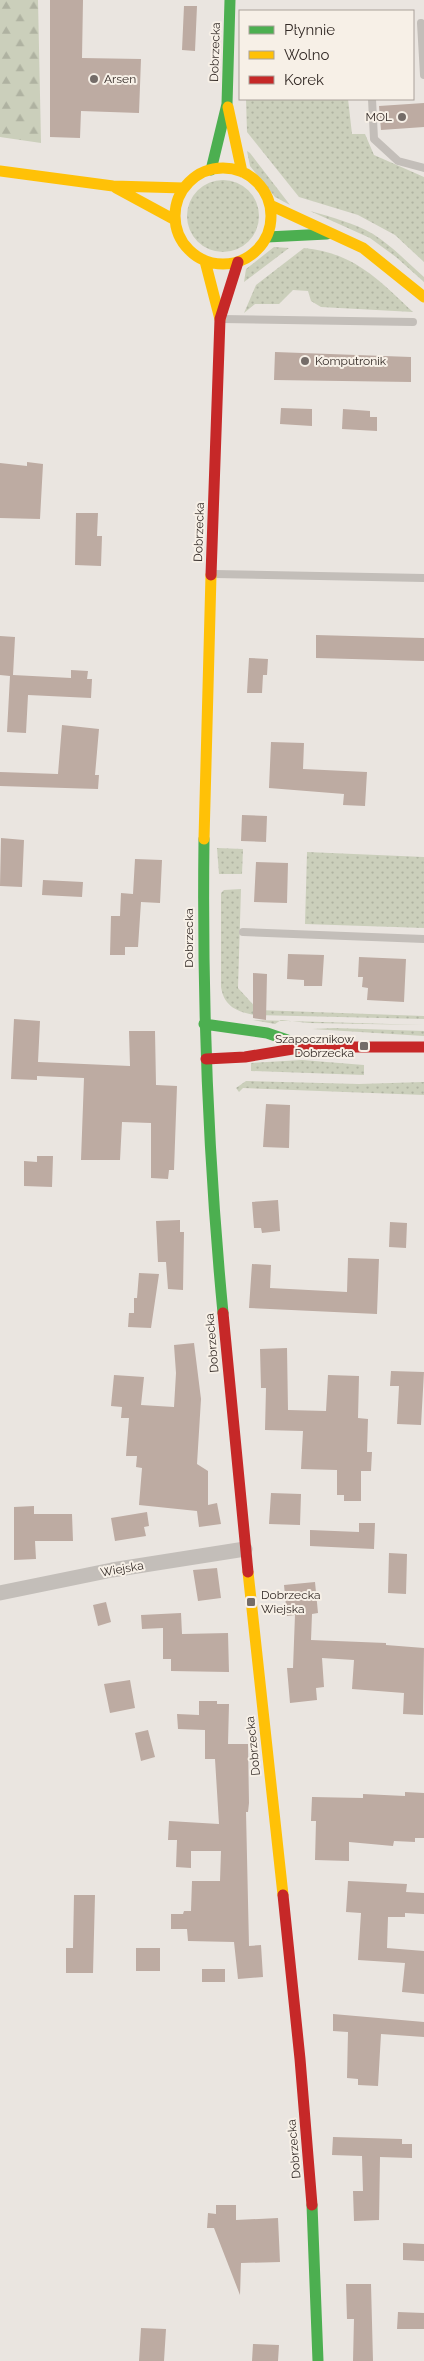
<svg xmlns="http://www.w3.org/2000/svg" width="424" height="2361" viewBox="0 0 424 2361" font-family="Raleway,sans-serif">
<defs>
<pattern id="grass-dots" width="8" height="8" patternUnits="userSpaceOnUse" patternTransform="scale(1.25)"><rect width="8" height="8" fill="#cbcfbb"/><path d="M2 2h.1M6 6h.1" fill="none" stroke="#afb2a1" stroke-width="1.8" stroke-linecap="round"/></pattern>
<pattern id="forest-firs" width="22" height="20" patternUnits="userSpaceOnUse" patternTransform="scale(1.25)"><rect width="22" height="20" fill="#cbcfbb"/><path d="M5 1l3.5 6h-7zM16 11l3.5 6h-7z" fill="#afb2a1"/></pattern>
</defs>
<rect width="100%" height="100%" fill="#eae5e0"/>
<path fill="url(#grass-dots)" d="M246,99H348L352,134H365L374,155L424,177V262L395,235L358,215L299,197L247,132Z
M247,151L250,153L290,205L275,197L250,166Z
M187 216a36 36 0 1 1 72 0a36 36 0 1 1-72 0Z
M310,211C331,217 354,223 373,234C392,246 407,262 424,277V282L396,257L370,238Z
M274,247L289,248L244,282L246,269Z
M304,248C354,253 378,279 413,312L321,307L311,301L308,291L293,290L279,304H255L244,313L256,285Z
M217,848L243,849L242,874H219Z
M307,852L424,857V928L305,924Z
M241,889L238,988L258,1010L424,1016V1019L255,1015C238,1012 224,1007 221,987V893L224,890Z
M253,1020L424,1025L309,1023L281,1020L275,1024Z
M334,1028L424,1031V1036L312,1029Z
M302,1060L364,1065V1075L251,1071V1063Z
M246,1081L359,1084L424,1082V1095L243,1088L239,1092L236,1088Z"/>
<path fill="url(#forest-firs)" d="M0,0H38L41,143L0,137Z"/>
<path fill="#bdaba2" d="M50,0H83L82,58L141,59L139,113L81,111L80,138L50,137Z
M184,6H197L195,51L182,50Z
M424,103V127L381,130L379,106Z
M275,352L411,357V382L274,380Z
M281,408L312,409V426L280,424Z
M343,409L370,411V417H377V431L342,429Z
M27,462L43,464L40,519L0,518V463L27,466Z
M76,513H98L97,536H102L101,566L75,565Z
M316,635L424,638V661L316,658Z
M0,636L15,637L13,675L71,678V670L88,671L87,679H92L91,698L28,695L26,733L7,732L10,676L0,675Z
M249,658L268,659L267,675H263L262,693H247Z
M62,725L99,729L95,775H99L98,789L0,786V772L58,774Z
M271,742L304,743L303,769L367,772L365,806L343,805L344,794L269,788Z
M242,815L267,816L266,842L241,841Z
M1,838L24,840L22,887L0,886Z
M135,859L162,860L160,903L141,902L138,947H125V955H110L111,916H120L121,893L133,894Z
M256,862L288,863L287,903L254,902Z
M43,880L83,882L82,897L42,895Z
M288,954L324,955L322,986H304V980L287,979Z
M359,957L406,959L404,1002L367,1000L368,988L362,987L363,977H358Z
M253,973L267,974L266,1020L253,1018Z
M14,1019L40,1021L38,1062L130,1066L129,1031H155L156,1085L177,1086L174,1170H169L168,1179L151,1178V1123L122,1122L120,1160H81L84,1078L37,1076V1080L11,1079Z
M266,1104L290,1105L289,1148L263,1147Z
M37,1156H53L52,1187L24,1186V1161L37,1162Z
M278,1200L280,1231L262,1233L261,1228H254L252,1202Z
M180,1220V1232H184L183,1290L168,1289L166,1262H158L156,1221Z
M390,1222L407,1223L406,1248L389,1247Z
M348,1258L379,1259L377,1314L249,1308L252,1264L271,1265L270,1288L347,1292Z
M139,1273L159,1274L151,1328L128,1327L129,1313H134V1298H137Z
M194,1343L201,1399L197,1464L208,1471V1505L217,1503L221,1524L199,1527L197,1511L139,1505L142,1468L136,1467L137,1456H126L129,1418H121L122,1407L111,1406L114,1375L144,1377L141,1405L174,1407L176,1373L174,1345Z
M287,1348L288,1410L326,1411L328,1375L359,1376L358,1418L368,1419L367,1452H372L371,1471H361V1501H344V1495H337V1470L301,1469L303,1431L265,1430L266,1388H261L260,1349Z
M391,1371L424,1372L421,1425L397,1424L399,1386H390Z
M271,1493L301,1494L300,1525L269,1524Z
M34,1506V1514H72L73,1541H35L36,1559L14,1560V1507Z
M147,1512L149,1526L144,1527L146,1536L115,1541L111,1518Z
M359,1523H375L374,1549L310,1546V1530L359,1532Z
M389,1553L407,1554L406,1594L388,1593Z
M217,1568L221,1598L198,1601L193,1570Z
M315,1582L318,1613L312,1614L311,1640L386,1643V1645L424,1648L423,1715L403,1714L404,1693L352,1689L354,1660L322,1658L324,1687L316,1688L317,1700L290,1703L287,1668H293L295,1615L287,1616L284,1585Z
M106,1602L111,1622L98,1626L93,1605Z
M181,1613L182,1634L228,1633L229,1672L171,1671V1659H163V1628L142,1629L141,1615Z
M130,1680L135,1708L110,1713L104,1684Z
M199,1701H217V1704H229L228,1744H248L249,1803L248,1812H246L249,1946L261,1945L263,1977L238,1979L234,1942L188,1941L187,1929H171V1914H183L184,1911H191L192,1881H220L221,1851H191V1868L176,1867L177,1840H168L169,1821L219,1824L215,1759H205V1730L178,1729L177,1714L199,1715Z
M148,1730L155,1757L141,1761L135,1733Z
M405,1792L424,1793V1838H415V1842L394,1841L393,1846L349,1842V1861L315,1860L316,1821H311L312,1797L363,1798V1794L405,1796Z
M348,1881L407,1884L406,1892L424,1893V1914L405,1913V1917H388L387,1948L424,1951V1994L402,1992L405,1963L358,1960L361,1913L346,1912Z
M74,1895H95L93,1973H66V1948H73Z
M136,1948H160V1971H136Z
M202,1969H225V1982H202Z
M333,2014L424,2022V2037L381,2034L378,2086L358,2085V2079L347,2078L348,2032L333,2031Z
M333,2137L402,2139V2144H412V2158L380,2157L379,2220L354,2221L353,2191H363L362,2156L332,2155Z
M216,2205H236V2220L278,2218L280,2262L241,2263L240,2295L214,2228H207L208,2213L216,2214Z
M403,2243L424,2244V2261L403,2260Z
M346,2284H371L373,2361H353L354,2319H347Z
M398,2312L424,2313V2329H397Z
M141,2328L166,2329L164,2361H139Z
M253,2344L279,2345L278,2361H252Z"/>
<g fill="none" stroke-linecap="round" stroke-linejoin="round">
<path stroke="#c3beb9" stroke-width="8" d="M421,23L424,75
M372,99L374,139L398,161L424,168
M222,319L413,322
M214,574L424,578
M243,932L424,939"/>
<path stroke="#c3beb9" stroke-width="15" d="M0,1593L112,1570L245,1549"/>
<path stroke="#4caf50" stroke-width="11" d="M211,170L227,104L230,0
M267,237L327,234
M204,839C202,997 208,1156 223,1313
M204,1024L267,1033L302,1045
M312,2205L318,2361"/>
<path stroke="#ffc107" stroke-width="11" d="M228,107L242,172
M175 216a48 48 0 1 1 96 0a48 48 0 1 1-96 0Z
M0,171L113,186L184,188
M116,188L175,220
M270,205L363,248L424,297
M205,261L220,319
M204,839L211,575
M248,1572L283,1895"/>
<path stroke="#c62828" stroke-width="11" d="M211,575L220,319L238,262
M206,1059L245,1057L305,1047H424
M223,1313L248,1572
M283,1895L300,2059L312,2205"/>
</g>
<g fill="#746c68" stroke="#f7f0e7" stroke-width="2">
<circle cx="94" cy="79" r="5"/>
<circle cx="402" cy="117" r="5"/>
<circle cx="305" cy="361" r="5"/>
<rect x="359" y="1041" width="10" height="10" rx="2.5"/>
<rect x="246" y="1597" width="10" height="10" rx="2.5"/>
</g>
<g text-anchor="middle" stroke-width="4" stroke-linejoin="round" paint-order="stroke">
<g font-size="12" fill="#342b27" stroke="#f7f0e7">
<text transform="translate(215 52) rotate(-88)" y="4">Dobrzecka</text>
<text transform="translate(199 532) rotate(-88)" y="4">Dobrzecka</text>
<text transform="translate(189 938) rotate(-90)" y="4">Dobrzecka</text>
<text transform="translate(212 1343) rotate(-95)" y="4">Dobrzecka</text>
<text transform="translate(122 1569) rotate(-10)" y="4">Wiejska</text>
<text transform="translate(253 1746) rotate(-96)" y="4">Dobrzecka</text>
<text transform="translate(294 2149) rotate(-95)" y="4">Dobrzecka</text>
</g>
<g font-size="12" fill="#342b27" stroke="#f7f0e7" text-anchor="start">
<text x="104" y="83">Arsen</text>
<text x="392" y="121" text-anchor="end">MOL</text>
<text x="315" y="365">Komputronik</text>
<text x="354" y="1043" text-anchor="end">Szapocznikow<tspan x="354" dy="14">Dobrzecka</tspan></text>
<text x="261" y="1599">Dobrzecka<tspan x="261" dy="14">Wiejska</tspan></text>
</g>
</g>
<rect x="239" y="10" width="175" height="90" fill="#f7f0e7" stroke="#a9a19a"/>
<rect x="249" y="26" width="25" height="8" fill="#4caf50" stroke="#a9a19a"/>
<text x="284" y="35" font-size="15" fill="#342b27">Płynnie</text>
<rect x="249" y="51" width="25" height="8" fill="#ffc107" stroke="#a9a19a"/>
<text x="284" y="60" font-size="15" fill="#342b27">Wolno</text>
<rect x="249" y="76" width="25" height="8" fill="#c62828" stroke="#a9a19a"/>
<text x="284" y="85" font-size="15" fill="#342b27">Korek</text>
</svg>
